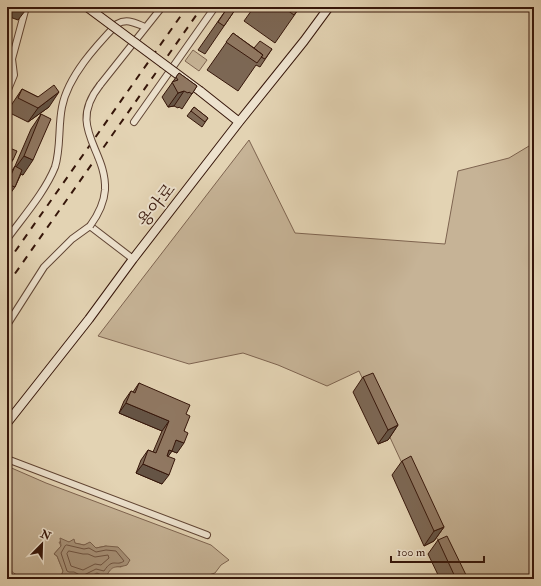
<svg xmlns="http://www.w3.org/2000/svg" width="541" height="586" viewBox="0 0 541 586" font-family="'IM FELL Double Pica','Noto Serif KR',serif">
<rect width="100%" height="100%" fill="#e3d3b3"/>
<filter id="stains"><feTurbulence type="fractalNoise" baseFrequency=".005" numOctaves="4"/><feColorMatrix values="0 0 0 0 .2 0 0 0 0 .09 0 0 0 0 .02 0 0 0 .5 -.17"/></filter>
<radialGradient id="worn" r=".72"><stop offset=".6" stop-color="#630" stop-opacity="0"/><stop offset="1" stop-color="#630" stop-opacity=".3"/></radialGradient>
<path fill="#c6b396" stroke="#7e6450" d="M193,50L207,60L199,71L185,61Z
M249,140L295,233L445,244L458,171L509,158L534,143V579H456L359,371L327,386L278,365L243,353L189,364L98,336Z
M7,466L46,483L211,545L229,560L221,565L215,573L195,579H85L114,566L121,567L130,560L124,554L106,546L96,548L90,543L84,545L69,542H59L61,546L54,554L57,556L63,571L60,579H22L7,568Z"/>
<path fill="#a8937a" stroke="#7a614d" d="M60,538L69,542L74,539L75,543L84,545L90,542L96,548L106,546L118,547L130,560L127,565C115,569 113,563 106,577L97,573L85,579L73,575L67,579H60L63,571L57,556L54,554L61,546Z"/>
<g fill="none" stroke-linecap="round" stroke-linejoin="round">
<path stroke="#6f5442" stroke-width="1" d="M67,545L84,549L89,548L96,552L106,550L116,551L124,561C116,567 113,557 104,571L96,569L82,576L74,572H69L67,571L61,553L65,546Z
M69,551L83,554H88L95,557L108,555L109,558L101,565L95,564L83,570L71,566L67,554Z"/>
<g stroke="#614534" stroke-width="8">
<path id="street" d="M100,85L162,7
M7,92L14,75L12,59L26,7
M134,122L215,7
M7,239C23,217 45,192 55,167C61,148 58,127 62,107C68,76 96,46 117,24C127,18 135,23 145,27
M7,325L44,267L72,239L90,226L133,259
M7,459L207,535"/>
</g>
<g stroke="#36160a" stroke-width="10">
<path id="secondary" d="M200,91L239,122
M7,423L89,319L133,259L239,122L304,41L329,7
M7,578L8,579"/>
</g>
<use href="#street" stroke="#ede2ce" stroke-width="6"/>
<use href="#secondary" stroke="#ede2ce" stroke-width="8"/>
<path stroke="#36160a" stroke-width="2" stroke-dasharray="7 7" stroke-linecap="butt" d="M7,263L187,7
M7,285L202,7"/>
<g stroke="#614534" stroke-width="8" stroke-linecap="butt">
<path id="street-bridge" d="M90,226C98,215 104,204 105,190C107,149 66,128 100,85"/>
</g>
<g stroke="#36160a" stroke-width="10" stroke-linecap="butt">
<path id="secondary-bridge" d="M87,7L200,91"/>
</g>
<use href="#street-bridge" stroke="#ede2ce" stroke-width="6"/>
<use href="#secondary-bridge" stroke="#ede2ce" stroke-width="8"/>
</g>
<path fill="#7c6754" stroke="#36160a" d="M228,7H237L205,54L198,50Z
M254,7H300L275,43L244,21Z
M233,33L254,48L272,49L260,67L256,65L238,91L207,70Z
M179,73L197,86L182,109L179,107L178,108L174,106L168,107L162,97Z
M22,89L38,97L49,107L28,122L8,112L12,104Z
M194,107L208,118L202,127L187,116Z
M41,114L23,175L21,174L15,187L7,198V178L15,166L31,129Z
M363,377L398,425L388,440L378,444L353,392Z
M139,383L186,414L184,431L177,453L172,451L168,456L162,484L136,473L141,460L148,450L153,452L162,431L119,413L124,401L131,391L133,392Z
M402,461L444,527L434,541L424,546L392,475Z
M438,540L468,579H440L428,554Z"/>
<path fill="#655445" stroke="#36160a" d="M7,7H15L25,11L18,20L7,16Z
M184,91L174,106L168,107L178,93Z
M59,92L49,107L28,122L38,108Z
M24,156L33,160L23,175L13,171Z
M10,158L13,160L7,168V159Z
M126,403L169,421L162,431L119,413Z
M398,425L388,440L378,444L388,430Z
M176,440L184,443L177,453L169,450Z
M169,450L172,451L165,461Z
M143,464L169,475L162,484L136,473Z
M444,527L434,541L424,546L434,531Z"/>
<path fill="#907862" stroke="#36160a" d="M15,7H26L25,11Z
M228,7H237L224,26L218,22Z
M283,7H300L294,15Z
M233,33L263,55L257,63L226,42Z
M260,41L272,49L265,59L261,57L263,55L254,48Z
M7,42L12,47L7,52Z
M179,73L197,86L192,94L189,92L188,93L184,91L178,93L172,82L178,80L176,77Z
M54,85L59,92L38,108L18,98L22,89L38,97Z
M194,107L208,118L205,122L191,111Z
M41,114L51,119L33,160L24,156Z
M7,147L17,151L13,160L10,158V160L7,159Z
M15,166L22,170L15,187L7,184Z
M373,373L398,425L388,430L363,377Z
M139,383L190,405L186,414L190,416L184,431L188,433L184,443L176,440L172,451L169,450L167,456L175,459L169,475L143,464L148,450L156,453L169,421L126,403L131,391L135,393Z
M411,456L444,527L434,531L402,461Z
M447,536L468,579H456L438,540Z"/>
<g text-anchor="middle" stroke-width="4" stroke-linejoin="round" paint-order="stroke">
<g font-size="17" fill="#36160a" stroke="#ede2ce">
<text transform="translate(156 205) rotate(-52)" y="6">용아로</text>
</g>
</g>
<rect width="541" height="586" fill="none" stroke="#e3d3b3" stroke-width="24"/>
<rect x="8" y="8" width="525" height="570" fill="none" stroke="#36160a" stroke-width="2"/>
<rect x="12" y="12" width="517" height="562" fill="none" stroke="#36160a"/>
<g transform="translate(42 544) rotate(23)" stroke="#ede2ce" stroke-width="3" paint-order="stroke">
<path d="M0-3L7 15L0 10L-7 15Z" fill="#36160a"/>
<text y="-6" font-size="11" font-weight="bold" text-anchor="middle" fill="#36160a">N</text>
</g>
<path d="M391 556v6h93v-6" fill="none" stroke="#36160a" stroke-width="2"/>
<text x="397" y="556" font-size="12" fill="#36160a" stroke="#ede2ce" stroke-width="3" paint-order="stroke">100 m</text>
<rect width="100%" height="100%" filter="url(#stains)"/>
<rect width="100%" height="100%" fill="url(#worn)"/>
</svg>
